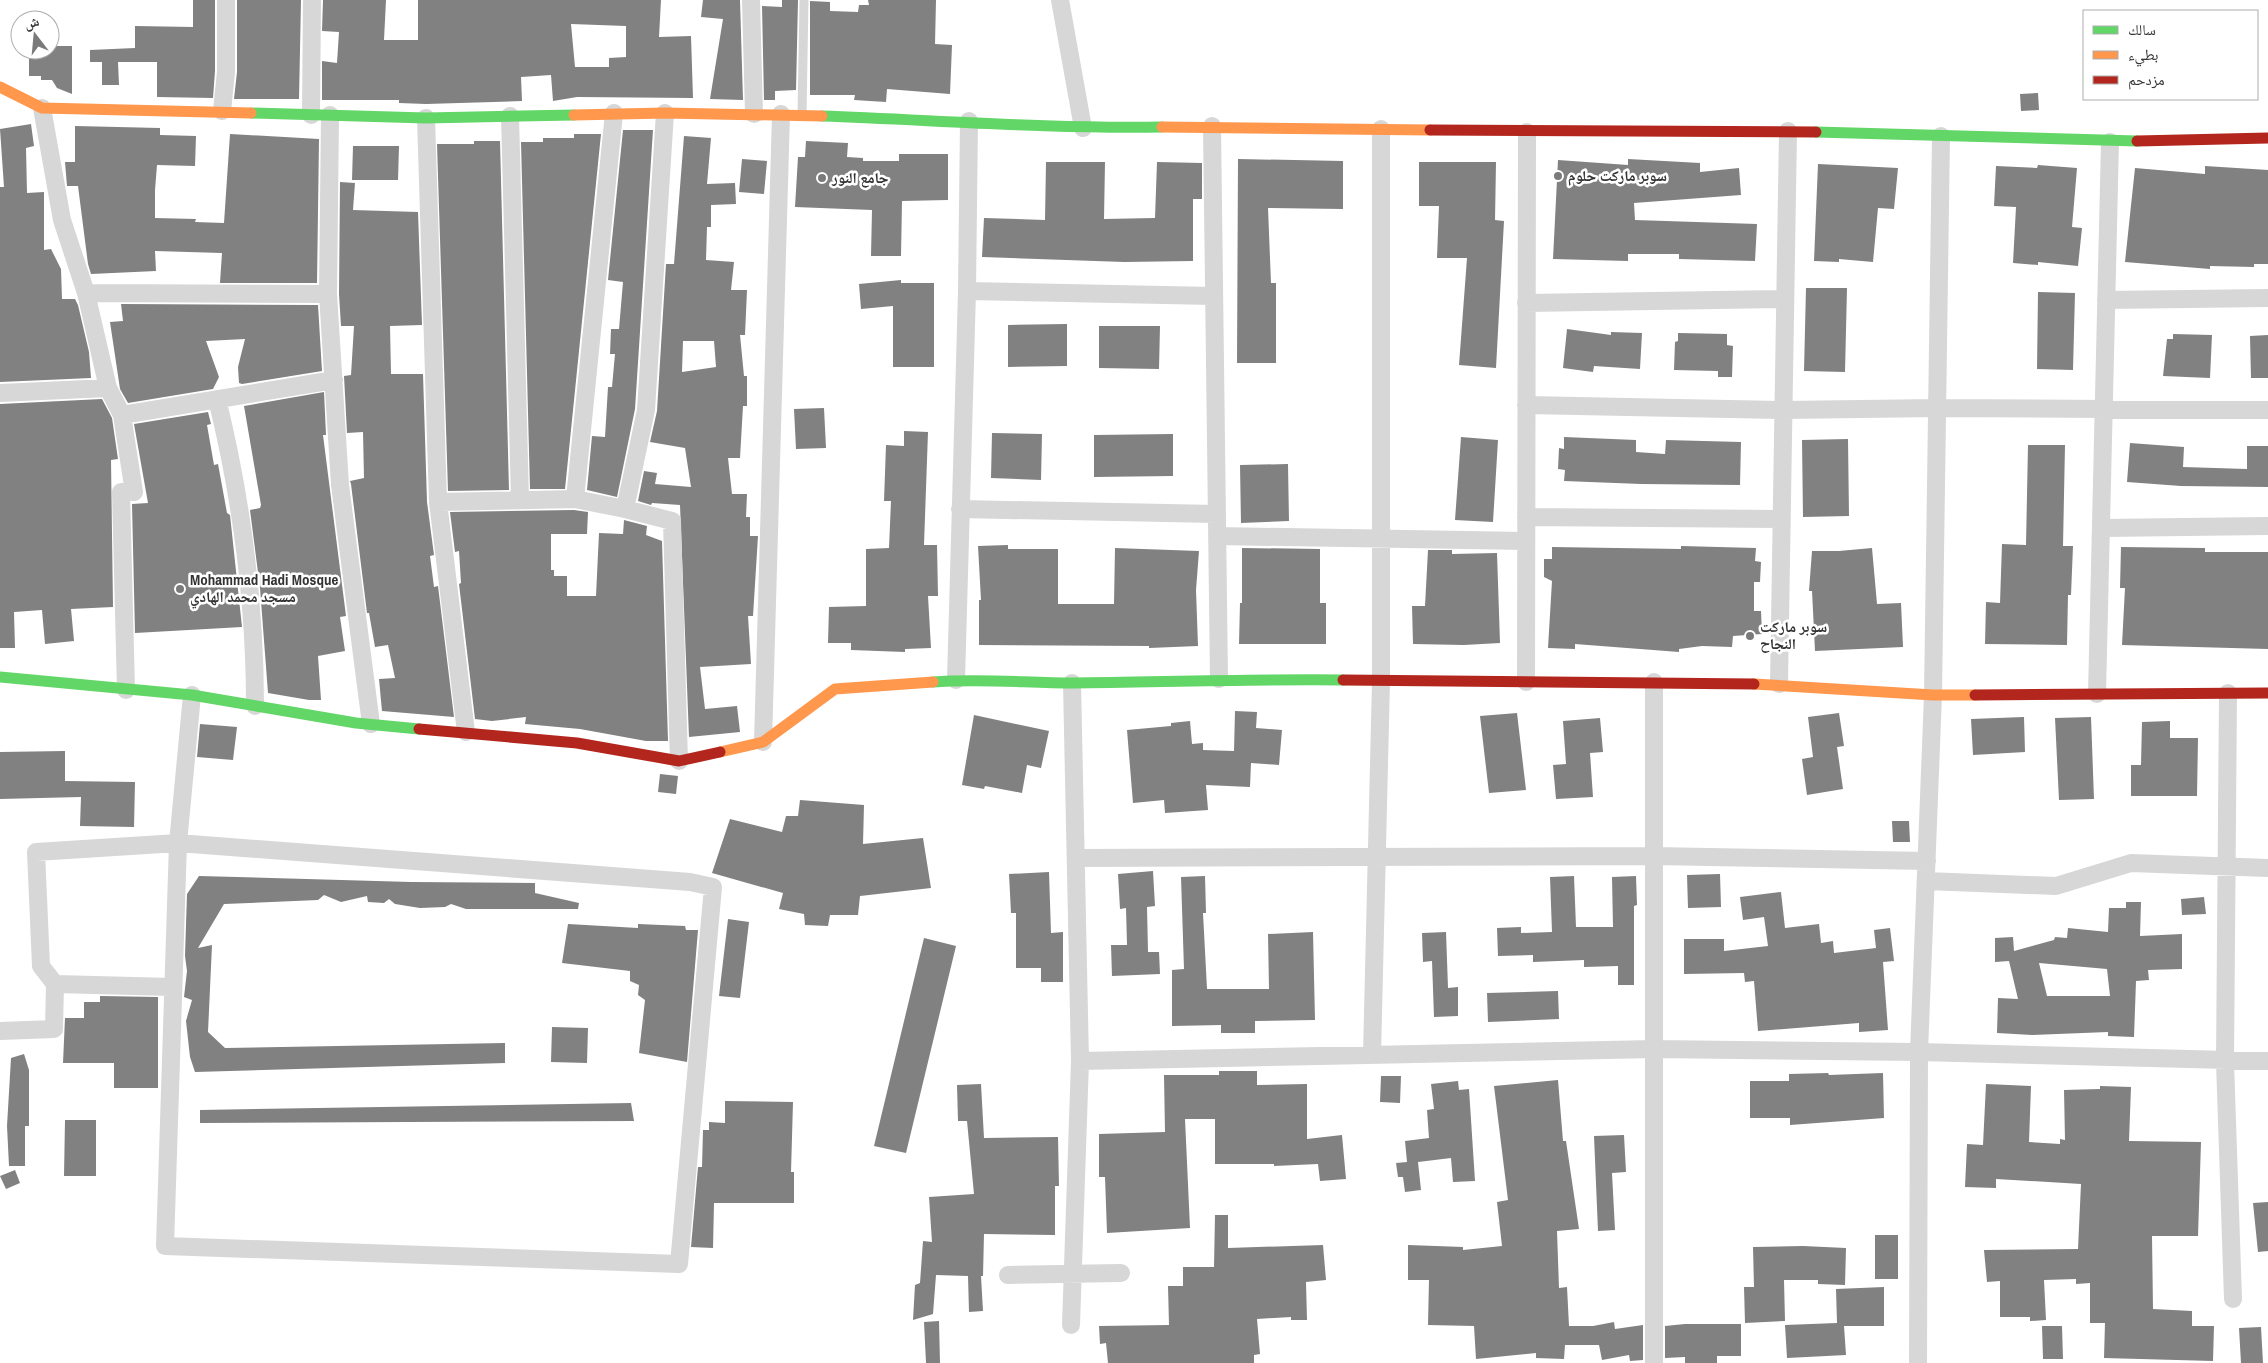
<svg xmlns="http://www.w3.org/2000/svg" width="2268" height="1363" viewBox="0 0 2268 1363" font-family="'Archivo Narrow','Noto Naskh Arabic',sans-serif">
<rect width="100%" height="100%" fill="#fff"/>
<path fill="#818181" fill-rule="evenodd" d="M193,0H215V71L213,98L157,97V62H118L119,85H102V62H90V50L135,48V26L193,27Z
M237,0H301L299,99H234L237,72Z
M323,0H386L384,40H418V0H661L659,37L691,36L693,98L577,97L553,101L551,75L521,77L522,101L426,104L399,103V100H322V61L337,63L339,32L322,31ZM571,24L626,26V57L609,58V67H575Z
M703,0H740L743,100L710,99L723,19L701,17Z
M782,0H798L796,90L775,91V100H764L762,6L782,7Z
M868,0H936L935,44L952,45L950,94L887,89L886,102L854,100L855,95H810V1L830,2V11L858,12L859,5H869Z
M50,46H72V94L57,88L52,80H41V76H29V50H50Z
M2038,93L2039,110L2021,111L2020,94Z
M31,124L34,146L26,148L27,193L44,192V250L51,249L61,269L62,299H75L78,305L89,352L91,378L0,382V187H4L0,129Z
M75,126L160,128V135L196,136L195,166L157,165L155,190V218L196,219L195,222L224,223L230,134L319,139L317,283H220L222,253L155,251L156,271L91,274L88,264L78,186H67L65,162H75Z
M623,130H653L635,409L617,497L587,490L592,436L605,437L608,387H612L615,354H610L611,329H619L623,282L608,280Z
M574,134H601L565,489H530L521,142H543V138H574Z
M684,136L711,138L707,184L735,183L736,204L711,205V227H707L706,260L734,262L731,290H747L745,335H740L744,376H747V406H743L740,458H728L732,494H747L746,517H750V536H758L753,616H748L751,664L700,667L705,709L737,706L740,732L689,737L680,505L652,503L651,505L638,501L644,471L657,473L655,484L691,487L685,448L650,442L657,411L666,264H674ZM683,341H714L716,367L682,372Z
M474,141H500L509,490L448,491L437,144H474Z
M806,141L848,143L847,157L863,158V161H899V154H948V200L902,201L901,256H871L872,210L795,207L798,157H805Z
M353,146H399L398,180H352Z
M742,159L767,161L764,194L739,192Z
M1238,159L1343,161V209L1268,208L1271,283H1276V363H1237Z
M1628,159L1700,163V172L1739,168L1741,195L1634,203L1635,220L1757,224L1755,261L1679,259V254H1628V261L1553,259L1558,160L1628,165Z
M1046,162H1105L1104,219L1155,218L1157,162L1202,163V199H1193V261L1124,262L982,257L984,218L1045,220Z
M1419,162H1496L1495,220L1504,221L1496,368L1459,365L1467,258H1437L1439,206H1419Z
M1818,164L1898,168L1894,209L1878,208L1873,262L1839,259V262L1814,261Z
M2038,165L2077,168L2072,227L2082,228L2078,266L2038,262V265L2013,263L2016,207L1994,206L1996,166L2037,168Z
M2205,166L2268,170V264H2254V267L2210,266V269L2125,262L2135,168L2205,174Z
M340,182L355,183L353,210L418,212L422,325L390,326L391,374H423L427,502L434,555L430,556L434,587L438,586L454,717L382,711L379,679L395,678L388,645L375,647L369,613H367L351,484L350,481L364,478L363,432L347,433L344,376L351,375L354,326H341L339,294Z
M901,280V283H934V367H893V306L861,309L859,284Z
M1806,288H1847L1845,372L1804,371Z
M2038,292L2075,293L2073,370L2037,369Z
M121,304L318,305L322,371L242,384L239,383L238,367L245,339L206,341L219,377L213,389L128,403L120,389L110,322L123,321Z
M1067,324V366L1008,367V325Z
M1099,326H1160L1159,369L1099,368Z
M1567,329L1611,335V332L1642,333L1640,369L1594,366L1593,372L1563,368Z
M1678,333L1727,334V345L1733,346L1732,377H1718V371L1674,370L1675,342L1678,341Z
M2173,334L2212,335L2210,378L2163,376L2167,339H2173Z
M2268,335V378H2251L2250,336Z
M324,392L326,435H323L346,616L340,617L345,651L318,656L321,700H309L268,693L260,588L250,510L260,508L261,505L244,406Z
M102,399L112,418L118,459L111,460L113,607L71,609L74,641L45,644L42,610L14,612L15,648H0V404Z
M824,408L826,448L796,449L794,409Z
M208,412L211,424L207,425L214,465L218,464L227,513L230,515L242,627L135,633L132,504L148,503L134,424Z
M904,431L928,432L924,545H937L938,596H928L931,648L905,649V652L851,650V643H828L829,607L866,606V549L889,548L891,501H884L886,445L904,446Z
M992,433L1042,434L1041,480L991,478Z
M1173,434V476L1094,477V435Z
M1461,437L1498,440L1493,522L1455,520Z
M1564,437L1636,440V452L1665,454L1666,440L1741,442L1740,485L1641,484L1564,481L1565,470L1558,469L1559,448L1564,449Z
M1848,439L1849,516L1803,517L1802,440Z
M2130,443L2184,447L2183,467L2247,469V446H2268V487L2181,486L2127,482Z
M2028,445H2065L2063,546H2073L2071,595H2068L2067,645L1985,644L1986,602L2000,603L2002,544L2026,545Z
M1288,464L1289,521L1241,523L1240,465Z
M574,510L588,512L587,534H551V570H554V576H567V596H596L599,533L623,534L624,520L647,526L646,535L662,541L668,741H646L580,729L525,724L526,717L492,721L475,719L459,584L461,583L459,551L455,552L450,512Z
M1008,545V549H1058V604H1114L1115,548L1199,551L1196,590L1198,646L1149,648V646L979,645V600H981L978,546Z
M1681,546L1756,548L1755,561L1761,562L1760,582H1754V611H1761L1762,634L1733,636L1732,647L1702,646L1679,649V652L1575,644V649L1548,648L1552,581L1544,577V559H1552V547L1681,549Z
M2121,547L2205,548V552H2268V649L2122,645L2125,588H2120Z
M1242,548L1320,549V603H1326V644H1239L1240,603H1242Z
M1872,548L1877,604L1901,603L1903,647L1815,651L1812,591H1809L1812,551H1839Z
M1428,550H1452V554L1497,553L1500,643L1464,645L1413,644L1412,606H1425Z
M1235,711L1257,712L1256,728L1282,730L1279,765L1251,763L1250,787L1206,785L1208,810L1165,813L1164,800L1133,803L1127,730L1171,726V723L1190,721L1192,744L1203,743V750L1234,751Z
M1517,713L1526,790L1489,793L1480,716Z
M1839,713L1844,746L1837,747L1843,789L1807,795L1802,759L1813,757L1808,717Z
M974,715L1049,731L1041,768L1027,765L1022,793L985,786L984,789L962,785Z
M2024,717L2025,752L1973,755L1971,719Z
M2091,717L2094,799L2059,800L2055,718Z
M1600,718L1603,752L1590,753L1593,797L1556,799L1553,765L1566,764L1563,721Z
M2170,721V738H2198L2197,796H2131V765H2141L2142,722Z
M200,724L237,727L233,760L197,757Z
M65,751V781L135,782L134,827L80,826L81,797L0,799V752Z
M660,774L678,776L676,794L658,792Z
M800,800L864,805L863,844L923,838L931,888L860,896L858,915H830L828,926L805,925L804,914L779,909L783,893L712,873L730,819L782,832L786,816H798Z
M1892,821H1909L1910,842H1893Z
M1153,871L1155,906L1147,907L1148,952H1159L1160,974L1112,976L1111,945H1127L1126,908L1120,909L1118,874Z
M1049,872L1051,933L1063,932V982H1041V968H1016V913H1011L1009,874Z
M1720,874L1721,907L1688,908L1687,875Z
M199,876L411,882L535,883V893L579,903L578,909H466L451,904L445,907L420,908L395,904L389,899L384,903L368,902L367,896L341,902L324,895L318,900L224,904L198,948L212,945L208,1032L225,1048L505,1043V1063L195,1072L190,1057L186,1021L192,1000L184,997L187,971L185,956L187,894Z
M1205,876L1206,913H1203L1207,989H1269L1268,934L1313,932L1315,1020L1255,1021V1033H1221V1025L1172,1026V970L1184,969L1181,877Z
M1574,876L1576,927H1613L1612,877L1636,876L1637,905L1634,906V985H1618V966L1584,967V960L1533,962V955L1498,956L1497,928L1521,927V933L1552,932L1550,877Z
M1781,892L1785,928L1819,924L1821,943L1833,941L1834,953L1876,948L1874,930L1890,928L1894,961L1883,962L1888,1030L1859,1032V1023L1758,1031L1754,981L1745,982L1744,973L1684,974V939H1724V951L1768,946L1764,917L1743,920L1740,897Z
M2204,897L2206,914L2182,915L2181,899Z
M2126,902H2141L2140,936L2182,934V969L2148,970L2149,980L2136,981L2134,1037L2108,1036V1032L2032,1035L1997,1033L1998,998L2018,999L2009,961L1995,962V938L2013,937L2014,951L2054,940L2055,937L2067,938L2068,928L2108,932L2109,908H2126ZM2039,963L2107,969L2110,996H2047Z
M728,919L749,922L740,998L719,996Z
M568,924L638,928V924L685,926L686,930H698L687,1062L639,1053L645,1000L638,995L639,985L630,981V971L562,963Z
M1446,932L1448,988L1458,987V1016L1434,1017L1432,961L1423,962L1422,933Z
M924,938L956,946L906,1153L874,1146Z
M1558,991L1559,1019L1488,1022L1487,993Z
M100,996L158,997V1088H114V1063H63L65,1018H84V1002H100Z
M552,1027L588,1028L587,1063L551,1062Z
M24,1054L29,1070V1126H25V1166H9L7,1126L11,1058Z
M1219,1071H1257V1085L1307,1084V1139L1342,1135L1346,1179L1320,1181L1318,1164L1274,1166V1164H1215V1119H1185L1190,1228L1107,1233L1105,1177H1099V1134L1165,1132L1164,1075H1219Z
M1828,1073L1829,1075L1883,1073L1884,1118L1790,1125V1118H1750V1081H1789V1074Z
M1381,1076H1401L1400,1103L1380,1102Z
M1558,1080L1563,1141H1566L1579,1229L1557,1231L1559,1288L1567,1287L1569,1326H1593L1614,1322L1615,1329L1643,1325V1360L1630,1361L1629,1355L1602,1360L1599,1345H1565L1564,1359L1536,1358V1353L1476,1359L1474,1326L1428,1325L1429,1280H1408V1245L1463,1247V1250L1502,1246L1497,1202L1508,1200L1494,1086Z
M1458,1081L1459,1090L1469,1089L1475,1181L1453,1182L1451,1158L1418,1162L1421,1190L1405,1192L1403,1177H1398L1396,1163L1407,1162L1405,1141L1429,1138L1427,1110L1434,1109L1431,1084Z
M981,1084L984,1138L1058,1137L1059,1186H1055V1235L984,1234L983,1276H981L983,1311L969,1312L968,1276L936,1275L933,1314L913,1320L915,1285L920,1283L923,1241L932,1242L929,1197L974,1194L967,1121H958L957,1085Z
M1986,1084L2031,1086L2029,1142L2060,1144V1139L2065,1140L2064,1090L2100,1089V1086L2131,1087L2129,1141L2201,1142L2198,1236H2152L2153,1309L2192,1311V1326H2214L2213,1361L2104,1358L2105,1323H2090V1283L2076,1284V1279L2044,1280L2046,1320L2030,1321V1317H2000V1281L1987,1282L1984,1250L2078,1249L2081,1184L1996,1179V1188L1965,1187L1967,1144L1983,1145Z
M725,1101L793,1102L791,1172H794V1203H714L713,1248L691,1247L698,1167H702L703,1130H709V1122L725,1123Z
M631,1103L634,1121L200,1123V1110Z
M65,1120H96V1176H64Z
M1624,1135L1626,1172L1612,1173L1615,1230L1598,1231L1594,1136Z
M15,1170L20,1183L6,1189L0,1176Z
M2268,1202V1251L2258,1252L2253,1203Z
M1215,1215H1228V1248L1323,1245L1326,1280L1306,1282L1307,1320H1291V1317L1257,1319L1260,1354L1254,1355V1363H1108L1106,1343L1100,1344L1099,1326L1169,1325L1168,1286H1183V1267H1214Z
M1875,1235H1898V1279H1875Z
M1803,1246L1846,1248L1845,1285L1818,1284V1280H1784L1785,1321L1745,1323L1744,1287H1754L1753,1247Z
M1884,1287V1326H1844L1846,1355L1787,1358L1785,1325L1837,1323L1836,1289Z
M939,1321L940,1363H926L924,1322Z
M1685,1324H1741V1356H1717V1363H1685V1357L1665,1358V1326Z
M2042,1326H2062L2063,1359H2043Z
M2261,1327L2263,1363H2241L2239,1328Z"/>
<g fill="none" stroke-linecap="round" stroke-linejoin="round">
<path stroke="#d7d7d7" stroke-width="9" d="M802,115L804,0"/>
<path stroke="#d7d7d7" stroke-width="18" d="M751,0L754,114
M1060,0L1083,128
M42,108L62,220L86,293L108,388L122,415L134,492H121L126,690
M222,111L226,72V0
M311,115L312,0
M330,115L328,294L340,485L371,724
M510,116L520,500
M426,118L438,502L466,732
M1212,126L1219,679
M967,291L1214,296
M86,293L328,294
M2106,300L2268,298
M1526,303L1785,299
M0,393L108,388
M217,399C242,501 255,601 255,706
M1526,405L1783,410L1938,408L2268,410
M122,415L334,380
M575,499L614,113
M438,502L575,499L625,509L672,521L679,761
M625,509L646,410L665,113
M960,509L1217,514
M1526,517L1781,519
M2101,528L2268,526
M1217,536L1526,541
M956,680L967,291L969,121
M1526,682L1527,132
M1654,682V1363
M1779,684L1788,131
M2228,693L2225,1062L2233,1299
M2097,694L2110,142
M763,742L781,114
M1076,858L1653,856L1927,861
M1926,881L2056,886L2131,863L2268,868
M173,987L55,984L41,966L36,852L178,843L690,882L713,887L679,1264L165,1246L178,843L192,695
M0,1031L54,1029L55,984
M1372,1055L1381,681V129
M1080,1061L1654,1049L1919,1052L2268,1061
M1008,1275L1121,1273
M1071,1325L1080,1061L1072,683
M1918,1363L1919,1052L1933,695L1941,136"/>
<path stroke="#63d668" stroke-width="11" d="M251,113L426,118L574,115
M822,116C935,120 1049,129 1162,127
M1816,132L2137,141
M0,677L192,695L356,723L419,729
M933,682C980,678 1027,683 1073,683C1163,682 1253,679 1343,680"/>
<path stroke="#ff974d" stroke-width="11" d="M0,87L42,108L251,113
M574,115L665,113L822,116
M1162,127L1430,130
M1754,684L1933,695H1975
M720,752L763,742L835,689L933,682"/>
<path stroke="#b3261e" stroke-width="11" d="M1430,130L1816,132
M2137,141L2268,138
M1343,680L1754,684
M1975,695L2268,693
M419,729L577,743L679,761L720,752"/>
</g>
<g fill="#7a7a7a" stroke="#fff" stroke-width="2">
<circle cx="1558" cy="176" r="5"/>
<circle cx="822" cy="178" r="5"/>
<circle cx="180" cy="589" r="5"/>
<circle cx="1750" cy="636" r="5"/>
</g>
<g text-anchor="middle" stroke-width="5" stroke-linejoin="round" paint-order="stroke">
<g font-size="15" font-weight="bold" fill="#333" stroke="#fff" text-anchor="start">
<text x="1568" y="181">سوبر ماركت حلوم</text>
<text x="832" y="183">جامع النور</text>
<text x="190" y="585">Mohammad Hadi Mosque<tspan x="190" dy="17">مسجد محمد الهادي</tspan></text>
<text x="1760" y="632">سوبر ماركت<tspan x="1760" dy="17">النجاح</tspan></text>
</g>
</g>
<rect x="2083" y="10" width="175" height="90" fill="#ffffff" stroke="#adadad"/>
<rect x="2093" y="26" width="25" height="8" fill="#63d668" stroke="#adadad"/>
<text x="2128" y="35" font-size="15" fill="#333333">سالك</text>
<rect x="2093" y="51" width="25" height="8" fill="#ff974d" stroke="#adadad"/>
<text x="2128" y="60" font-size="15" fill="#333333">بطيء</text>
<rect x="2093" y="76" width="25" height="8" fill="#b3261e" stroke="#adadad"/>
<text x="2128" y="85" font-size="15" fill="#333333">مزدحم</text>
<g transform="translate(35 35) rotate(344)"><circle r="24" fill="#ffffff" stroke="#adadad"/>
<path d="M0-4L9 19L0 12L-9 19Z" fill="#7a7a7a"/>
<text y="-8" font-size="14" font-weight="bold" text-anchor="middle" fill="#333333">ش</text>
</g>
</svg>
